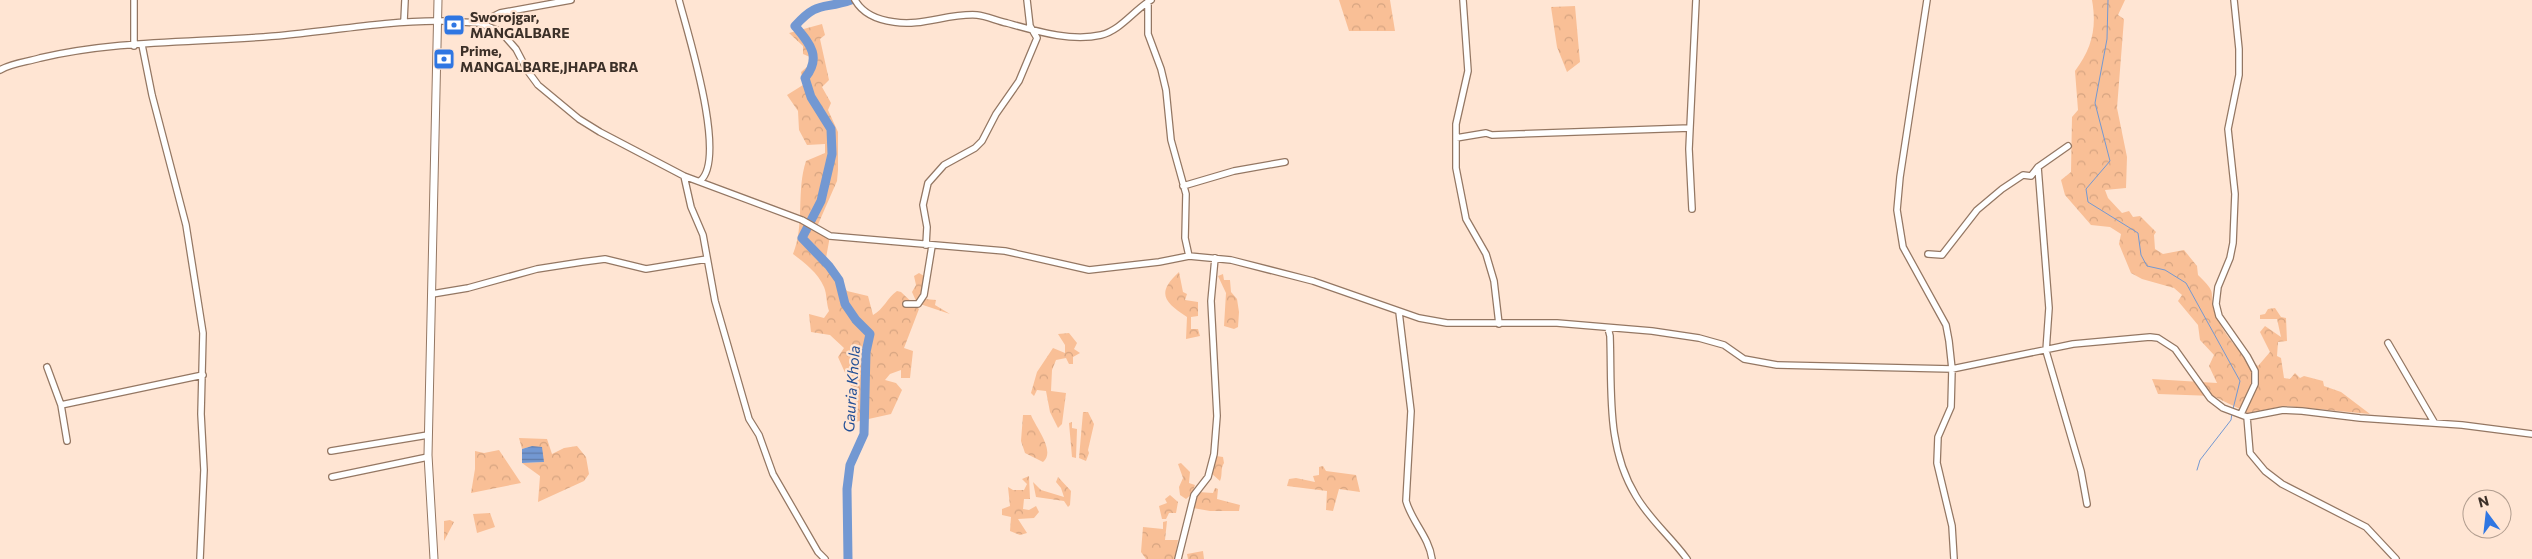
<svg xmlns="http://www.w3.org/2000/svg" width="2532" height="559" viewBox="0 0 2532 559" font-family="Commissioner,sans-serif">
<defs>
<pattern id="forest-crowns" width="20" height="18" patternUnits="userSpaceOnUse" patternTransform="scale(1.25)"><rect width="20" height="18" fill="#f9bf96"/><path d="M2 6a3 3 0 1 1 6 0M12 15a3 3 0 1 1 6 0" fill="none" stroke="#d6a481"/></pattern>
<pattern id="water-rules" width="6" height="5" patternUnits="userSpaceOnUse" patternTransform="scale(1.25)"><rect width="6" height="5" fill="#7398d2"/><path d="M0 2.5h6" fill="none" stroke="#607caa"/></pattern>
</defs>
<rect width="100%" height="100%" fill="#ffe5d3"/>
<path fill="url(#forest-crowns)" d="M1339,0H1390L1395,31H1349Z
M2092,0H2125L2118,15L2124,19L2117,108L2127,157L2126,188L2105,190L2108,198L2122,213L2129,211L2133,217L2140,216L2156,232L2154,235L2155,249L2163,254L2184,250L2197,266L2198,275C2219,295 2208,290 2215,312C2223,335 2239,352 2258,366L2270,352L2260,332L2265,326L2281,337L2277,319H2260V315L2265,314L2268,309L2275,308L2281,317L2286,318L2287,341L2278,342L2277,356L2281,358L2284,378L2290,379L2295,373L2300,378L2304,376L2323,381L2324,386L2341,392L2370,414L2285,406L2248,413L2213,396L2158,394L2152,379L2217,383L2209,366L2214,355L2200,340L2198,325L2178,301L2182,295L2174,288L2142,279L2131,273L2119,244L2121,234L2110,227L2091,225L2065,195L2061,180L2071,172L2072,117L2078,110L2075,71C2092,48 2097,28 2092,0Z
M1575,6L1580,62L1567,72L1557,47L1551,7Z
M822,24L825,35L820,39L829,80L822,87L831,103L828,110L838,132V170L837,181L816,229L830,236L826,258L847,291L868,296L873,315C884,309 887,298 897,291L901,292L919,309L904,348L913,351L910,378H901V370L890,374L885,380L896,383L902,390L891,414L855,422V395L838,357L844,348L830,335L811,332L809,314L824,318L829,311C826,303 827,294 824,287C818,273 805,263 793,254C805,225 796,191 806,161L825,153V144L807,145L799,130L798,111L787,95L803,85L801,72L808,66L810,57L803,54V46L789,33Z
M1179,272L1183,292L1187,294L1185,300L1198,302V316L1191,317V329H1198L1200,336L1186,339L1187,317C1164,302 1156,293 1179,272Z
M919,273L924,276L920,299L916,301L912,292L916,285L914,276Z
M1223,274L1224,280H1230L1231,292L1237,299L1239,312L1238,327L1234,329L1224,326L1226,293L1218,276Z
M925,299L936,300L935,305L950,314L920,304Z
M1069,333L1077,343L1074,349L1080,353L1073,357V364H1069L1066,358L1056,360L1052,370L1051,391L1066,393L1062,424L1058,428L1050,412L1046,391L1037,390L1034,396L1031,393L1037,372L1053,348L1065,353V345L1058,334Z
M1083,412H1088L1094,424L1088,450L1089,453L1086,461L1079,458Z
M1023,415H1031C1036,428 1056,451 1043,462L1025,453L1021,441Z
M1072,422V428L1077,429L1076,458L1072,457L1069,423Z
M519,438L547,439L552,454L564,448L577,446L586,457L589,474L584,481L538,502L540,476L522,463L544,462L532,446L522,449Z
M499,450L521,483L471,493L475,469V451L484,453Z
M1216,456L1223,457L1224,463C1220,469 1223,474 1220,481L1211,473Z
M1181,463L1190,472L1189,483L1195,485L1192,494L1186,499L1180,495L1179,487L1183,478L1178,464Z
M1323,466L1326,471L1356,475L1360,492L1339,489L1333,511L1326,510L1327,491L1287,486L1289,479L1296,478L1315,482L1313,476L1319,475V467Z
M1029,476L1030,499H1024L1023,509L1029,510L1036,506L1039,512L1034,518L1018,519L1027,533L1020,535L1010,531L1011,517L1002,515V509L1010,506L1008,487L1013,490H1024L1027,484L1022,479Z
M1058,477L1071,491L1070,505L1068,507L1064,501L1036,497L1033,482L1041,490L1064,497L1061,488L1056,482Z
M1215,488L1218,489L1217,499L1240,505L1239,511H1210L1193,508L1198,492L1213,493Z
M1170,495L1178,502L1176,513H1169L1166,519H1162L1159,506L1167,503L1165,499Z
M490,513L495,527L477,533L473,514Z
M450,520L454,522L444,541V521Z
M1167,521L1165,540H1178L1175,559H1146L1141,552L1143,527L1163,529V522Z
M1203,551L1204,559H1188L1187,554Z"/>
<path fill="url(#water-rules)" d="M532,446L542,447L544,462L522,463V449Z"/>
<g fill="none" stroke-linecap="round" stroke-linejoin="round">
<path stroke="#7398d2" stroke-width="1" d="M2108,0L2107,39L2095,103L2110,161L2086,189L2088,202L2138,233L2141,255L2147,266L2165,270L2186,283L2240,381L2233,409
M2197,470L2200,460L2231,420L2232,413"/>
<path stroke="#7398d2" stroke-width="9" d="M848,559L847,489L850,465L864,434L866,352L870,334L856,320L845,304L839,280L829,266L802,238L821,201L832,154L831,129L811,97L805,78C822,57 810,44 795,26C818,0 823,10 851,0"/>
<g stroke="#947763" stroke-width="8">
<path id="minor" d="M134,0V46
M679,0C687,31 728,159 700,181
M855,0C863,14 878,20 894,22C921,27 949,13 977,15C987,16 997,21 1007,23C1036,31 1071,42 1101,35C1121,30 1134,10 1151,0
M1148,0V34L1161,69L1166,90L1171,140L1186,194L1185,238L1189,256
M1463,0L1468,71L1456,124V168L1466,219L1486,254L1494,281L1499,324
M1927,0L1900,177L1897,210L1903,247L1946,325L1949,341L1952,369L1951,407L1938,437L1937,463L1952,526L1954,559
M2234,0L2239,49V75L2228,129L2235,194L2233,243L2230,258L2218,287L2216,304L2219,316L2247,356L2255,371V384L2241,414
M404,21L405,0
M442,21L480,23L501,32L516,49L527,70L538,85L579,119L600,132L684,176L802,220L830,236L1005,251L1089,270L1159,262L1189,256L1231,260L1313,281L1419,318L1447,323H1557L1652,331L1699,338L1724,345L1744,359L1777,365L1952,369L2073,344L2150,337L2158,338L2175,349L2210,398L2223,408L2247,417L2250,453L2265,471L2282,484L2366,527L2396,559
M480,23L500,13L571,0
M142,45L152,95L186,225L203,333L201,414L204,470L200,559
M0,70C12,63 27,62 40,58C120,39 205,43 286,35C337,30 386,21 437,21
M1456,138L1486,133L1492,135L1690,128
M2068,146L2038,167L2049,308L2046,351L2081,471L2087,504
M684,176L691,207L703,235L715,301L749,419L759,435L773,474L818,552L825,559
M1183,186L1234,171L1285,162
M1692,209L1689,149L1696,0
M926,245L927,227L923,205L928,183L944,165L975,148L982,141L996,114L1019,81L1037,38L1030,26L1027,0
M1928,254L1942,255L1977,210L2002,189L2023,175L2031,176L2038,167
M432,294L468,288L537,269L582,262L605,259L646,269L707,259
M906,304H918L924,295L932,246
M1399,312L1411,411L1406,501C1412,522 1429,537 1432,559
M1608,328L1610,336C1612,391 1606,447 1636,496C1650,520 1671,537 1687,559
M2388,343L2434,422
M47,367L61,405L67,441
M61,405L203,375
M2247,417L2283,410L2302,411L2360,418L2462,425L2532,434
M331,451L428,435
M332,477L428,457
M1178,559L1194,495L1208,477L1214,454L1217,416L1211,301L1215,258"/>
</g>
<g stroke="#947763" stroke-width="9">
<path id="major" d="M434,559L428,455L438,0"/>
</g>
<use href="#minor" stroke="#fff" stroke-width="5.5"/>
<use href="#major" stroke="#fff" stroke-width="7"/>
</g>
<defs>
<g id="bank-square" transform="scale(1.125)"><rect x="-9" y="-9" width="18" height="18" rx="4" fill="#2f76e2" stroke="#ffe5d3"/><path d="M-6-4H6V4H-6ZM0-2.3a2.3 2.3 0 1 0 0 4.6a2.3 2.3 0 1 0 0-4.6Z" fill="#fff"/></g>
</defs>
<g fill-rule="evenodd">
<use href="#bank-square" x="454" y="25"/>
<use href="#bank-square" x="444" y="59"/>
</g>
<g text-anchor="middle" stroke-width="4.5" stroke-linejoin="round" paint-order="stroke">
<g font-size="14" font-weight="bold" fill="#3c3028" stroke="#ffe5d3" text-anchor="start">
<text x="470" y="22">Sworojgar,<tspan x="470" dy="16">MANGALBARE</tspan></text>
<text x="460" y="56">Prime,<tspan x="460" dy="16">MANGALBARE,JHAPA BRA</tspan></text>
</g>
<g font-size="15" font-style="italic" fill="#224f96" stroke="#ffe5d3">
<text transform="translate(852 389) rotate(-86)" y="5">Gauria Khola</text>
</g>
</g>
<g transform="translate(2487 514) rotate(345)"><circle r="24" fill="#ffe5d3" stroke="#b19d8f"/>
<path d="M0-4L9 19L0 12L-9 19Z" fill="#2f76e2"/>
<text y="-8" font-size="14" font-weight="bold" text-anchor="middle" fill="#3c3028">N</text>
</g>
</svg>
